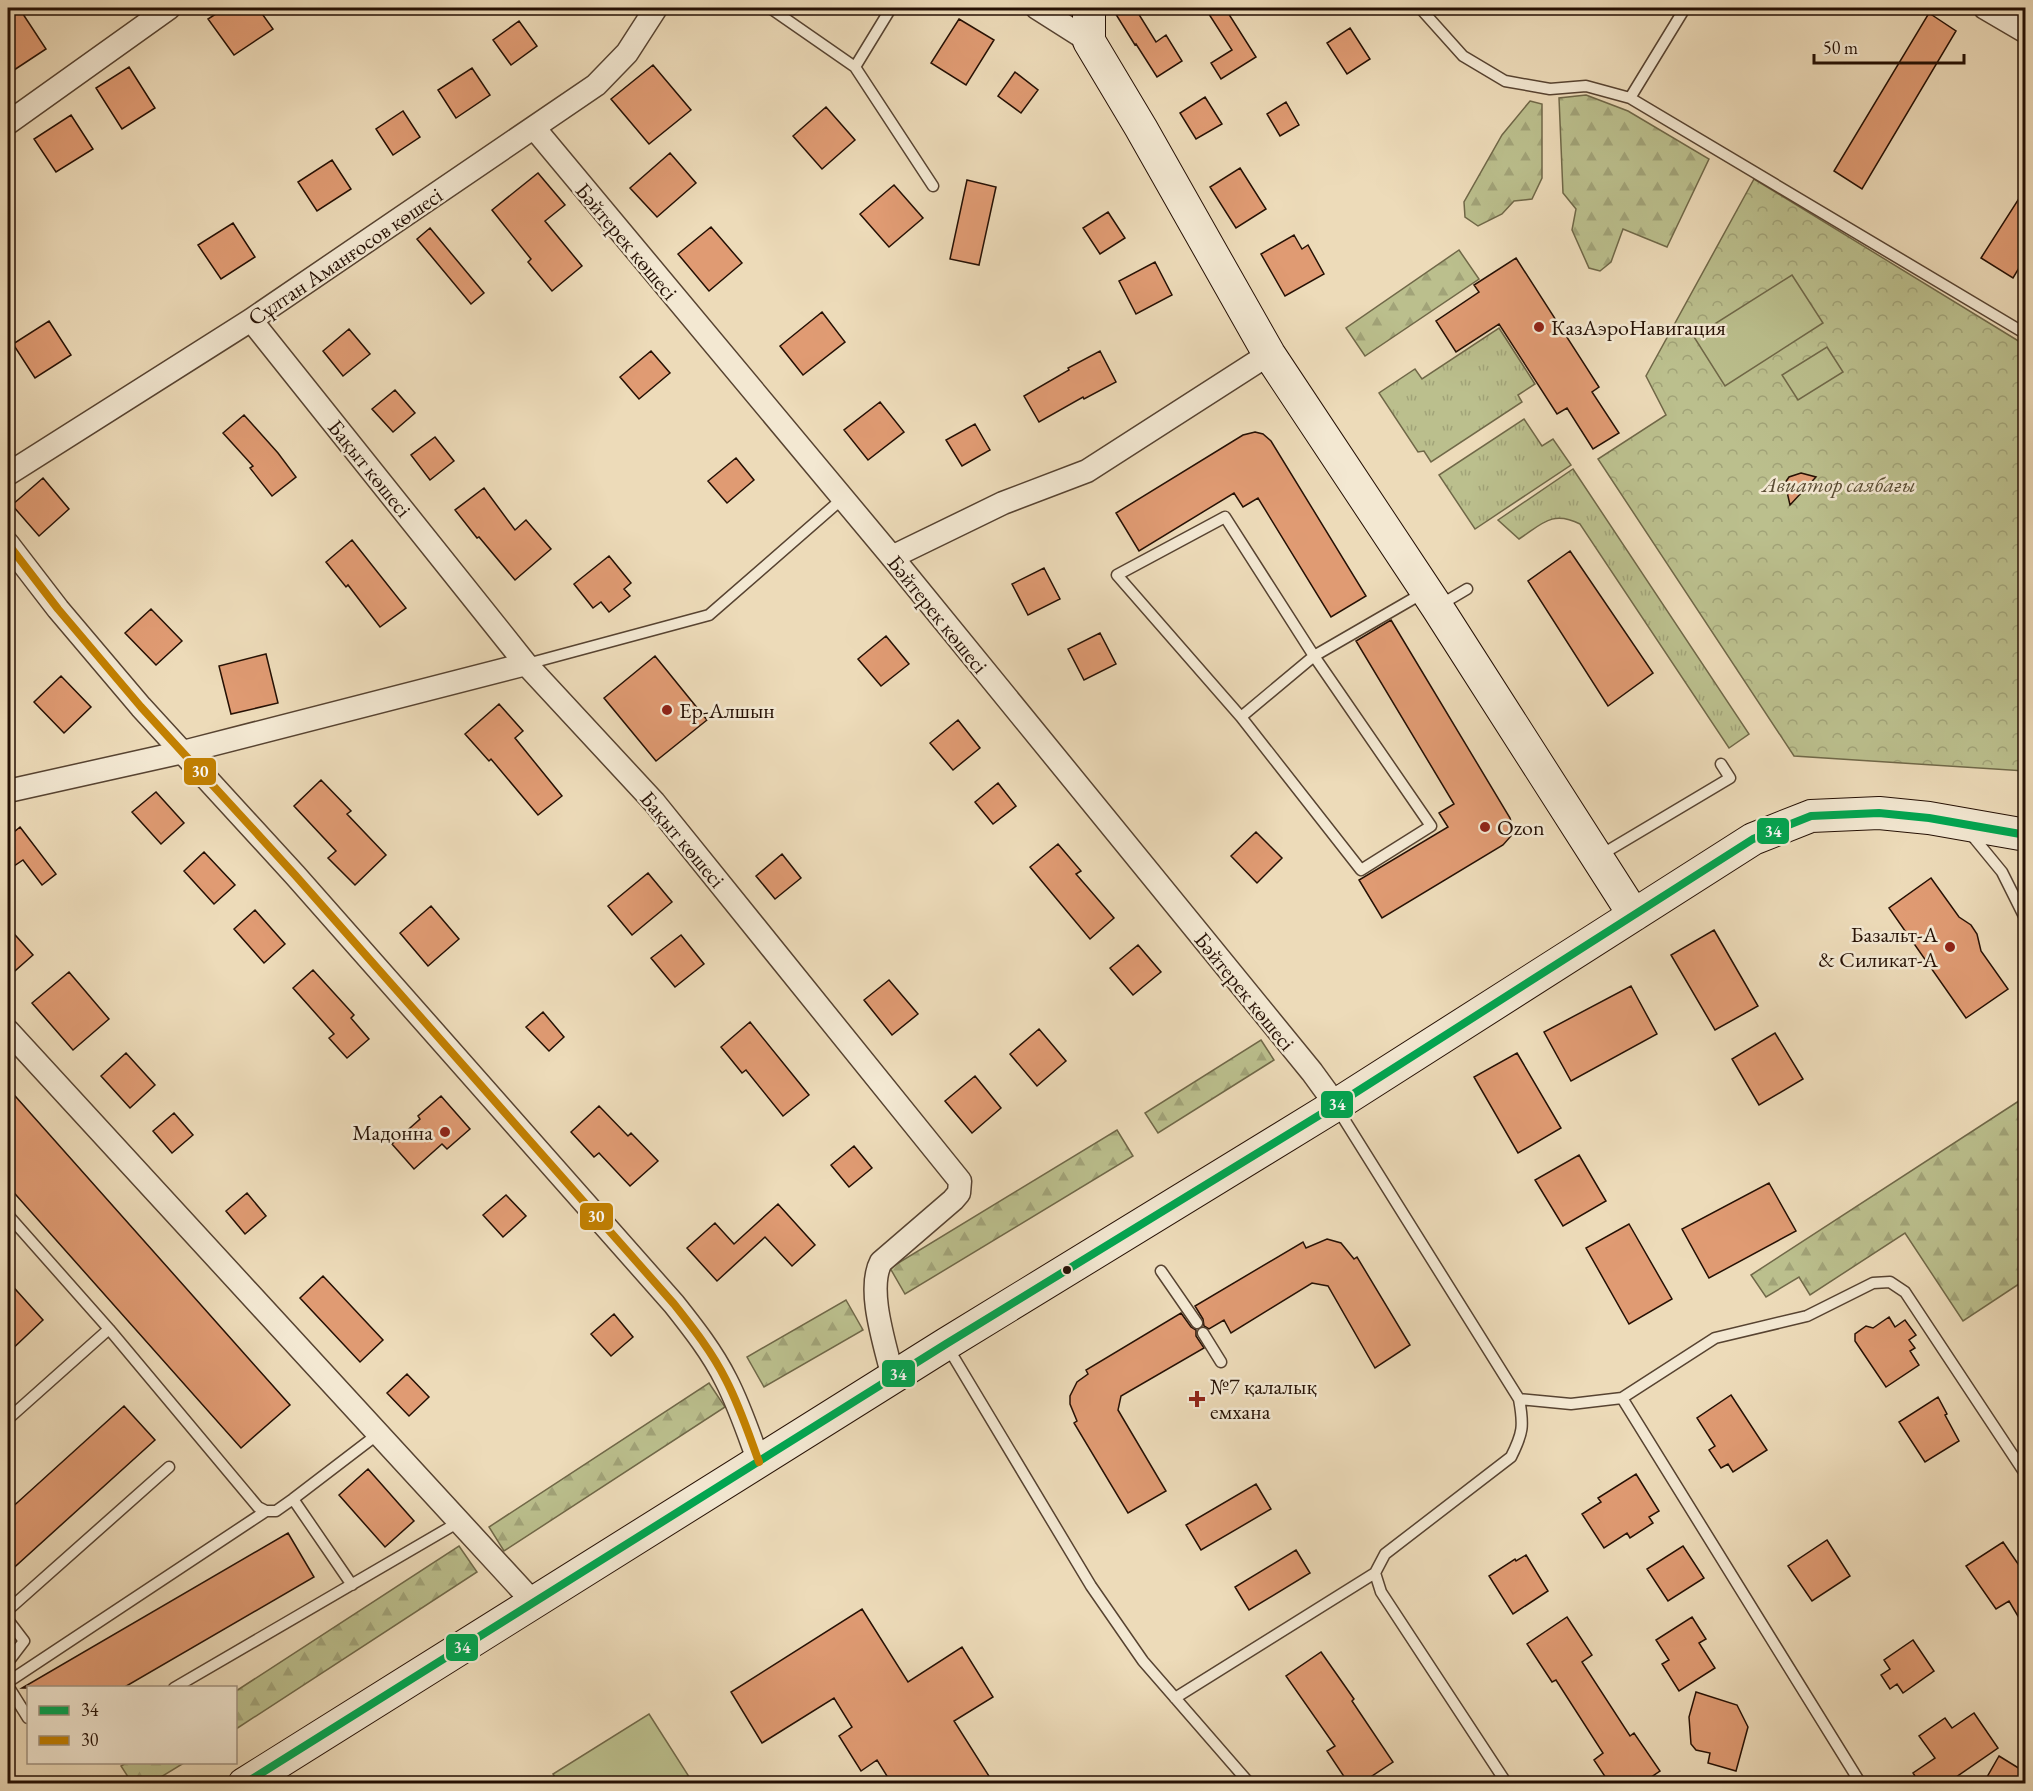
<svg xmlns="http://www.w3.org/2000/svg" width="2033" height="1791" viewBox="0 0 2033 1791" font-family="'EB Garamond',serif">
<defs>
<pattern id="grass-tufts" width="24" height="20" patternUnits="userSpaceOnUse" patternTransform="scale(1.5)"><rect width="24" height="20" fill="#bbbf8d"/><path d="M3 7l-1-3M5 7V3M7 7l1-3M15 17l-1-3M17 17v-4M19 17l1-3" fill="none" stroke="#a1a378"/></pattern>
<pattern id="forest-firs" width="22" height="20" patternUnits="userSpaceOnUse" patternTransform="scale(1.5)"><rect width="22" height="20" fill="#bbbf8d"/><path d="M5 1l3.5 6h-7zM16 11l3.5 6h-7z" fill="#a1a378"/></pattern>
<pattern id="park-crowns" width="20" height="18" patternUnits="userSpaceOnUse" patternTransform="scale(1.5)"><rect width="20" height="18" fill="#bbbf8d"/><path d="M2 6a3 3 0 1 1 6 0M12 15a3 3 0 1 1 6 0" fill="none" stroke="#a1a378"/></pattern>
</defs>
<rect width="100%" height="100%" fill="#eddbb9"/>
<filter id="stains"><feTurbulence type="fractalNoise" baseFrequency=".00333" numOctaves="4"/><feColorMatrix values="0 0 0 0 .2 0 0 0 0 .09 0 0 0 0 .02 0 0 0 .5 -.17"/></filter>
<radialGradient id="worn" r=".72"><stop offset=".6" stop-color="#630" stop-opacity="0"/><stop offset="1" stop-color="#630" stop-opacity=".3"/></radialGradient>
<path fill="url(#grass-tufts)" stroke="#706848" stroke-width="1.5" d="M1499,328L1535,384L1518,395L1522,402L1431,462L1424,451L1418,452L1379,393L1415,369L1422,379Z
M1524,419L1542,446L1553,439L1571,465L1475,529L1439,475Z
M1573,469L1749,734L1729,748L1580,524C1552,510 1542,524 1519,539L1498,520Z"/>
<path fill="url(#forest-firs)" stroke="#706848" stroke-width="1.5" d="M1586,95L1628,111L1709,159L1667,247L1623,229L1611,262L1600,271L1589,268L1572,230L1576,209L1563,193L1559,98Z
M1530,101L1542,104V178L1532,199L1514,201L1502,214L1478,226L1465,217L1464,202L1502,135Z
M1459,250L1479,279L1365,356L1346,328Z
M1261,1040L1274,1060L1158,1133L1145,1113Z
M2025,1097V1280L1963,1321L1905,1233L1810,1295L1799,1277L1766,1297L1751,1275Z
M1117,1130L1133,1156L905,1294L890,1268Z
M846,1300L863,1330L764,1387L747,1357Z
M709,1383L725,1407L504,1551L489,1527Z
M459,1546L477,1572L236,1729V1691Z
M126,1763V1762L184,1763L151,1783H132L121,1766Z"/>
<path fill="url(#park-crowns)" stroke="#706848" stroke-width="1.5" d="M1754,179L2025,345V771L1794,756L1598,459L1666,415L1646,376Z"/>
<path fill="#bbbf8d" stroke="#706848" stroke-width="1.5" d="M1792,275L1823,323L1725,386L1694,337Z
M1827,347L1843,372L1798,400L1782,375Z
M649,1714L693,1783H559L553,1774Z"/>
<path fill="#e09b73" stroke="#251004" stroke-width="1.5" d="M225,8H258L273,29L234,55L208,19Z
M1112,8H1135L1156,42L1166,35L1182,61L1157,77L1136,44L1135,45Z
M1205,8H1225L1256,57L1221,79L1211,63L1232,50Z
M21,11L46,49L8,74V19Z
M1929,13L1956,31L1862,189L1834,171Z
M959,19L994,40L966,85L931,63Z
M519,21L537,46L511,65L493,40Z
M1350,28L1370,59L1347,74L1327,43Z
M653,65L691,110L649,144L611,99Z
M129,67L155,108L122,129L96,88Z
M472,68L490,95L456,118L438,90Z
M1015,72L1038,90L1021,113L998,96Z
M1205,97L1222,124L1196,139L1180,113Z
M1286,102L1299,125L1280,136L1267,114Z
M826,107L855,140L822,169L793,136Z
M403,111L420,137L393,155L376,129Z
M71,115L93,149L56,172L34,139Z
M670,153L696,183L657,217L630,188Z
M332,160L351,189L317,211L298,182Z
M1240,168L1266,209L1236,228L1210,187Z
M538,173L565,205L545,221L582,266L552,291L528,262L531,259L492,210Z
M967,180L996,187L979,265L950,259Z
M894,185L923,218L889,247L860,214Z
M2025,189V258L2013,278L1981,258Z
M1108,212L1125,238L1100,254L1083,228Z
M233,223L255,257L221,279L198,245Z
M711,227L742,263L709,291L678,254Z
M430,228L484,293L471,304L417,239Z
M1294,235L1302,249L1308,245L1324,274L1285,296L1261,254Z
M1516,258L1599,387L1592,392L1619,433L1593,449L1567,408L1557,414L1499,324L1456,352L1436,321L1479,292L1474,285Z
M1155,262L1172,295L1136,314L1119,281Z
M822,312L845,342L803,375L780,346Z
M49,321L71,355L35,378L13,344Z
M349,329L370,354L343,376L323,351Z
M651,351L670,373L639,399L620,377Z
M1100,351L1116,382L1084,399L1083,397L1039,422L1024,396L1069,370L1068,368Z
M395,390L415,413L393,432L372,409Z
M880,402L904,432L868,460L844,430Z
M244,415L278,453L296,477L272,496L250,468L253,466L223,433Z
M975,424L990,450L962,466L946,440Z
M1255,432L1263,434L1271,441L1366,596L1331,617L1258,498L1243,507L1234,493L1139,551L1116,513L1243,435Z
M435,437L454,461L430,480L411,455Z
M736,458L754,480L727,503L708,481Z
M1801,473L1816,477L1790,505L1785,483L1789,477Z
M43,478L69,509L39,536L12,505Z
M484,488L515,530L526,520L551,549L515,580L479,537L477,538L455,510Z
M352,540L406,608L380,627L348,585L346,587L326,562Z
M1570,551L1653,673L1608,706L1528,581Z
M609,556L631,583L624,589L630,596L609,612L601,602L593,608L574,584Z
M1044,568L1060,599L1028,615L1012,584Z
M151,609L182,641L156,665L125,633Z
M1391,620L1510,818L1513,828L1511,836L1503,845L1382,918L1359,880L1448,827L1439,813L1454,804L1356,641Z
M1100,633L1116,664L1084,680L1068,649Z
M886,636L909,664L881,686L858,659Z
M266,654L278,703L231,714L219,666Z
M655,656L707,720L656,761L604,698Z
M61,676L91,707L64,733L34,702Z
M499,704L523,731L515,738L562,796L538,815L491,759L489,761L465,734Z
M958,720L980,748L953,770L930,743Z
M321,780L351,811L347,814L386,855L355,885L328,858L336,851L294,806Z
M998,783L1016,806L993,824L975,802Z
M156,792L184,823L161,844L132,812Z
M20,827L56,874L42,885L23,860L14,866L8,858V837Z
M1256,832L1282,858L1257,883L1231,856Z
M1058,844L1081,871L1076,874L1114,918L1090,939L1030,867Z
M204,852L235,885L214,904L184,871Z
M782,854L801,878L775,899L756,876Z
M648,873L672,902L632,935L608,906Z
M1931,878L1959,917L1971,925L1977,934L1981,951L2008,989L1966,1018L1889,908Z
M431,906L459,939L428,966L400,933Z
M255,910L285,944L264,963L234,929Z
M8,927L33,955L8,977Z
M1714,930L1758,1006L1715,1030L1671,955Z
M681,935L704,964L675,987L651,958Z
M1138,945L1161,972L1133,995L1110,968Z
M313,970L354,1015L351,1018L369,1039L347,1058L329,1038L334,1034L293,988Z
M69,972L109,1019L73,1050L32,1003Z
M889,980L918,1014L892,1035L864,1000Z
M1631,986L1657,1034L1571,1081L1544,1032Z
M543,1012L564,1037L549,1051L526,1027Z
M750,1022L809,1095L783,1116L746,1070L742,1073L721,1047Z
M1039,1029L1066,1061L1037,1086L1010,1054Z
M1775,1033L1803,1079L1759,1105L1732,1059Z
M126,1053L155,1085L130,1108L101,1076Z
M1517,1053L1561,1128L1518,1153L1474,1077Z
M975,1076L1001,1108L972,1133L945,1101Z
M8,1088L290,1405L241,1448L8,1186Z
M441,1096L470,1129L447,1149L442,1144L414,1169L392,1144L420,1119L418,1116Z
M599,1106L628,1136L631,1133L658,1161L630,1186L599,1153L594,1157L571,1132Z
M174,1113L193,1135L172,1153L153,1131Z
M854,1146L872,1168L849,1187L831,1165Z
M1579,1155L1606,1201L1563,1226L1535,1180Z
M1769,1183L1796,1231L1709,1278L1682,1229Z
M247,1193L266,1216L245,1234L226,1211Z
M506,1195L526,1216L503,1237L483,1215Z
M778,1204L815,1245L792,1266L765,1237L717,1281L687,1248L715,1223L734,1244Z
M1629,1224L1672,1299L1629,1324L1586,1248Z
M1327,1239L1341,1243L1354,1259L1357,1257L1410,1345L1375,1368L1328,1286L1312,1283L1231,1333L1224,1320L1209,1329L1204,1326L1203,1319L1195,1306L1303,1242L1306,1248Z
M323,1276L383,1340L360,1362L300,1298Z
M8,1281L43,1320L8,1353Z
M1181,1313L1191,1327L1196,1330V1336L1204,1348L1121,1396L1118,1410L1166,1491L1128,1513L1074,1423L1077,1421L1070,1404V1396L1077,1382L1088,1374L1086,1370Z
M614,1314L633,1337L611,1356L591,1334Z
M1889,1317L1895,1327L1905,1320L1916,1335L1909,1340L1915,1348L1910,1351L1919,1365L1886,1387L1855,1341V1334L1866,1326L1873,1328Z
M407,1374L429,1397L409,1416L387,1393Z
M1731,1395L1767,1450L1733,1472L1728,1464L1721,1468L1709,1450L1715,1446L1697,1418Z
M1938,1397L1947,1414L1945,1415L1959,1441L1925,1462L1899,1422Z
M124,1406L155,1440L8,1573V1511Z
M368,1469L414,1521L385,1547L339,1495Z
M1636,1474L1659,1511L1649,1517L1653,1523L1630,1538L1627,1533L1604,1548L1582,1514L1601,1502L1598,1498Z
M1256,1484L1271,1509L1201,1550L1186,1525Z
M288,1533L314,1577L123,1688H22Z
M1827,1540L1850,1576L1812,1601L1788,1566Z
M2003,1542L2025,1574V1628L2009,1601L1996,1609L1966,1566Z
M1683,1546L1704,1578L1668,1601L1647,1569Z
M1296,1550L1310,1573L1249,1610L1235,1587Z
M1526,1555L1548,1591L1513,1614L1489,1576L1515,1559L1516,1561Z
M862,1609L908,1682L962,1647L993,1697L954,1721L994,1784H892L877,1760L861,1771L839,1736L852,1727L834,1698L762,1743L731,1692Z
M1567,1617L1592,1655L1582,1662L1630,1736L1634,1733L1660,1771L1641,1784H1610L1594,1760L1603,1753L1556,1680L1552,1682L1527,1644Z
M1692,1617L1706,1639L1699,1643L1715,1668L1679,1691L1662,1664L1669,1660L1656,1640Z
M1913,1640L1934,1671L1903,1693L1897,1684L1890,1689L1881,1675L1890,1669L1884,1660Z
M1321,1652L1354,1699L1352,1701L1393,1762L1360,1784H1349L1327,1751L1335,1746L1286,1676Z
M1696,1692L1737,1705L1748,1727L1736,1771L1708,1763L1710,1753L1696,1750L1691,1744L1689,1717Z
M1974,1713L1998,1748L1946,1784H1920L1913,1773L1935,1758L1919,1736L1945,1718L1952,1728Z
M1999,1756L2025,1772V1784H1983Z"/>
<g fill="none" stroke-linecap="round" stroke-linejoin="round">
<g stroke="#574331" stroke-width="13">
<path id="lane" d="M770,8L855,67L933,186
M1420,8L1463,56L1505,81L1550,89L1586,86L1630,98L2026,334
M855,67L891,8
M1630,98L1685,8
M1440,605L1467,589
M527,664L709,615L842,499
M1241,717L1117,575L1225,517L1314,656L1431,826L1361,870L1241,717L1314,656L1423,593
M1970,833L2002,872L2026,920
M1599,856L1730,778L1721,764
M1337,1108L1519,1399L1571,1404L1622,1398L1715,1338L1807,1316L1873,1283L1890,1282L1905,1292L2026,1475
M8,1215L109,1329L258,1507L266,1511H276L293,1499L378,1434
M1161,1271L1197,1323
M1203,1333L1221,1362
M947,1346L1091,1586L1143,1661L1250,1784
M1622,1398L1861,1784
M8,1419L109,1329
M293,1499L352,1585
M8,1610L169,1467
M8,1620L24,1641L8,1662
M8,1682L266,1511
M8,1686L28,1718
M174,1688L459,1522
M1175,1698L1375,1573
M1507,1784L1381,1592L1375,1573L1385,1554L1511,1457C1523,1433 1524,1426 1519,1399"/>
</g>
<g stroke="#574331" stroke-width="25">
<path id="street" d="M1037,8L1089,41
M1985,8L2026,32
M8,123L169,8
M535,129L892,557L1312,1072L1336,1105
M251,320L526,664L654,802L960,1181L959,1193L953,1200L881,1262C866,1290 886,1347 893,1378
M8,474L251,320L596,85L627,53L656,8
M8,544L58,609L141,707L295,875L674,1304C693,1328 712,1352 726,1380C740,1407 749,1435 759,1462
M892,557L1003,503L1087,471L1269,354
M8,791L183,752L526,664
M8,1031L534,1603"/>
</g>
<g stroke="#251004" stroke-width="34">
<path id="secondary" d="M1089,8V41L1141,128L1269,354L1437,607L1634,915
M244,1784L946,1344L1336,1105L1753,839L1811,816L1879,813L1929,818L2026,835"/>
</g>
<use href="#lane" stroke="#f3e8d2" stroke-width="10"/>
<use href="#street" stroke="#f3e8d2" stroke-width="22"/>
<use href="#secondary" stroke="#f3e8d2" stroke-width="32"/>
<g stroke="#f3e8d2" stroke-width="12">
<path id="bus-1" d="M244,1784L946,1344L1336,1105L1753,839L1811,816L1879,813L1929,818L2026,835"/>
</g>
<g stroke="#f3e8d2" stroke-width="12">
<path id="bus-2" d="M8,544L58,609L141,707L295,875L674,1304C693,1328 712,1352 726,1380C740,1407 749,1435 759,1462"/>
</g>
<use href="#bus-1" stroke="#00a651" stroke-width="8"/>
<use href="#bus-2" stroke="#c28001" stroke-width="8"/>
</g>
<g fill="#8f2418" stroke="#f3e8d2" stroke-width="2">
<circle cx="1539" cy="327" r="6"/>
<circle cx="667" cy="710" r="6"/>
<circle cx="1485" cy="827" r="6"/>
<circle cx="1950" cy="947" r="6"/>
<circle cx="445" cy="1132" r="6"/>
<path d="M1194 1390h6v6h6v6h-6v6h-6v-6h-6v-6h6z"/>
</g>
<circle fill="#251004" stroke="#f3e8d2" stroke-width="2" cx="1067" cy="1270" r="5"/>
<g text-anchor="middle" stroke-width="5" stroke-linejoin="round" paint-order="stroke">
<g font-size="22" fill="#251004" stroke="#f3e8d2">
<text transform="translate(627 241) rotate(50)" y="8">Бәйтерек көшесі</text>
<text transform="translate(345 256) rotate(-34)" y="8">Сұлтан Аманғосов көшесі</text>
<text transform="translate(370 468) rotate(51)" y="8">Бақыт көшесі</text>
<text transform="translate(938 614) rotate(51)" y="8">Бәйтерек көшесі</text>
<text transform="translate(683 839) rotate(50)" y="8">Бақыт көшесі</text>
<text transform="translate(1245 991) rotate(51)" y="8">Бәйтерек көшесі</text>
</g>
<g font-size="22" fill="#251004" stroke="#f3e8d2" text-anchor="start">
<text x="1551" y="335">КазАэроНавигация</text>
<text x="679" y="718">Ер-Алшын</text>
<text x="1497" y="835">Ozon</text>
<text x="1938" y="942" text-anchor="end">Базальт-А<tspan x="1938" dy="25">&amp; Силикат-А</tspan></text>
<text x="433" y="1140" text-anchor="end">Мадонна</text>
<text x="1210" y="1394">№7 қалалық<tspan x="1210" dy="25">емхана</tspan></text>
</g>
<g font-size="22" font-style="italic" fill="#5a4d34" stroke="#f3e8d2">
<text x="1839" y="492">Авиатор саябағы</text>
</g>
</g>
<g stroke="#f3e8d2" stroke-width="2">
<rect x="183" y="757" width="34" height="29" rx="6" fill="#c28001"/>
<rect x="1756" y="817" width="34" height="28" rx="6" fill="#00a651"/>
<rect x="1320" y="1090" width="34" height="29" rx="6" fill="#00a651"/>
<rect x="579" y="1202" width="35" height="29" rx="6" fill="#c28001"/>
<rect x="881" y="1359" width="35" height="29" rx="6" fill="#00a651"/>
<rect x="445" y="1633" width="34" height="29" rx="6" fill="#00a651"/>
</g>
<g font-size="16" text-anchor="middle" font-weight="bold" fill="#fff">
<text x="200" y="777">30</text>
<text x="1773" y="837">34</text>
<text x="1337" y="1110">34</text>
<text x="596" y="1222">30</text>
<text x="898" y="1380">34</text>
<text x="462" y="1653">34</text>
</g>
<rect width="2033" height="1791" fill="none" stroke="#eddbb9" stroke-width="30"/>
<rect x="9" y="9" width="2015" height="1773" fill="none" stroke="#251004" stroke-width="3"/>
<rect x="15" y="15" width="2003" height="1761" fill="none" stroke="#251004" stroke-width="1.5"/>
<rect x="27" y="1686" width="210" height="78" fill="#f3e8d2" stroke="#a19280" stroke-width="1.5"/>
<rect x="39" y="1706" width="30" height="9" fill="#00a651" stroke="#a19280" stroke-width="1.5"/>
<text x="81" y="1716" font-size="18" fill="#251004">34</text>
<rect x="39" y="1736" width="30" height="9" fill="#c28001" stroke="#a19280" stroke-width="1.5"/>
<text x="81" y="1746" font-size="18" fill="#251004">30</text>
<path d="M1814 54v9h150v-9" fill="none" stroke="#251004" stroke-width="3"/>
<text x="1823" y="54" font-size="18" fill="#251004" stroke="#f3e8d2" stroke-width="4.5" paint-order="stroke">50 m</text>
<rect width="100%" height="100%" filter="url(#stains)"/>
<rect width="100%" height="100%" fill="url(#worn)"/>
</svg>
